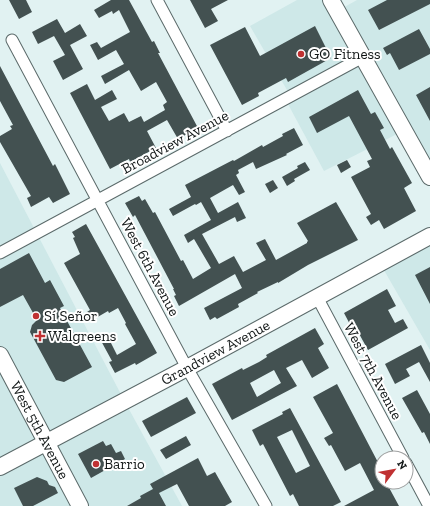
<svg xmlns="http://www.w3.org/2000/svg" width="430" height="506" viewBox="0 0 430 506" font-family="'Zilla Slab',serif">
<rect width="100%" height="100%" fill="#e1f2f2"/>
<path fill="#cee8e8" d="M297,0H332L339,10L357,0H430V174L405,130L324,171L289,106L287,90L250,26Z
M0,163L125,402L182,506H0Z
M430,238V350L381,265Z"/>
<path fill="#435151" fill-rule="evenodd" d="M9,0H26L32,12L19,19Z
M111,0H129L152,42L154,41L160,53H158L198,128L178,139L167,120L147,131L156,148L130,162L129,159L110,169L70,93L87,84L95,100L112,90L117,99L101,107L109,121L124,113L129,122L141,116L144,122L165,110L163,105L167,102L156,82L141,91L129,70L105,84L101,76L124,64L116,50L98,60L90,45L97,42L101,48L130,32L119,10L113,14L112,11L99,18L94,10Z
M190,0H228L211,9L218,21L205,28Z
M387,0H430V4L379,30L368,10Z
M57,19L65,33L80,24L87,36L70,45L83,69L63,80L53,61L65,55L54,36L38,44L32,32Z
M315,26L331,58L288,82L286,78L258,93L259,96L242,105L210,45L245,27L260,56Z
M419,29L430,49V54L399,70L390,53L387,55L383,48Z
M0,66L53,166L55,164L70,194L53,203L49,197L31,207L27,198L31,196L0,142V136L12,129L10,126L13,125L0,101Z
M430,87V121L416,95Z
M358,90L371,114L375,112L384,128L380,130L390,149L392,147L412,183L404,188L416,211L384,229L379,220L371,225L366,217L371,214L351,177L370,167L367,161L372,159L349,116L317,133L309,117Z
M294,128L303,145L286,154L287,155L256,169L253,162L238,170L239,173L236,175L245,192L239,195L233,185L210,198L218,213L238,202L246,218L237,222L235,217L202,234L219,264L234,256L243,272L266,260L256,243L265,239L276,260L307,243V242L308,241L297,223L336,202L358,240L308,265L278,283V282L257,292L258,293L238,304L239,307L217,319L215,317L210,320L204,308L242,288L235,274L179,306L174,296L176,295L173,289H174L135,215L133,217L125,203L139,196L142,201L145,199L153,213L155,212L181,261L183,260L193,279L211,268L194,239L188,243L184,235L211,220L201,202L196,205L195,204L173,216L169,209L191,197L185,185L233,160L234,161L262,145L263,147L283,136L282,134Z
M347,160L351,167L341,173L337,165Z
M305,162L310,170L294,179L295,181L287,186L282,177L298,168L297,166Z
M273,180L278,188L270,193L265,184Z
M86,224L157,353L136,365L135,363L115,373L109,362L112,361L100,339L107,335L117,355L136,344L125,324L126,323L118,308L109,313L108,311L89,322L84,314L90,310L64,263L80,254L73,238L75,237L72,232Z
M29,253L45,283L50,280L64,306L60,308L92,367L64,382L56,380L30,332L32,325L37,320L23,295L0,307V269Z
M430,267V304L415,275Z
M387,289L396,306L388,310L395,323L403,319L408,328L368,350L357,330L354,332L344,313Z
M315,328L324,344L318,348L329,368L312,378L302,360L286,368L297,386L232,420L212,384L242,368L243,370L259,362L267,357L266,355ZM274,370L281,383L257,397L250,383Z
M421,345L430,363V382L419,362L406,369L410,376L395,384L385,364Z
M337,384L382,470V482H386L399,506H344L374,490L360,463L345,471L331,445L329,446L324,438L333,433L313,397Z
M417,390L430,414V444L424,432L422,433L402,398Z
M187,397L196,413L151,437L142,421Z
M290,408L341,502L333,506H299L293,494L290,496L263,444L260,446L252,430L283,414L282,412ZM292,430L310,466L296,473L277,437Z
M186,436L191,445L166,459L160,450Z
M103,441L106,446L111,444L116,453L121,451L125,459L91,478L78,454Z
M198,458L207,476L215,472L232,502L225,506H189L177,484L159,493L166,506H127L141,498L140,496L153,489L150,484Z
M37,477L47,481L49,485L55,487L58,493L33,506H23L14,488Z"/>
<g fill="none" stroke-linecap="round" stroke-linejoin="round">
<g stroke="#5b6a6a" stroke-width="13">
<path id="street" d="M157,0L227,131
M12,40L187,368L266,506
M0,253L363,57
M317,297L403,458
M406,463L429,506"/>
</g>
<g stroke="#5b6a6a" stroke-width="18">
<g id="secondary">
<path d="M331,0L430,177"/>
<path id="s1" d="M0,355L80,506"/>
<path id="s2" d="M0,467L187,368L430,236"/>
</g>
</g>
<use href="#street" stroke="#fff" stroke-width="11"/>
<use href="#secondary" stroke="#fff" stroke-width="16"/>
</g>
<g fill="#c03132" stroke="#fff" stroke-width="1.5">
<circle cx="301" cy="54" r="4"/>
<circle cx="36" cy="316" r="4"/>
<path d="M38 330h4v4h4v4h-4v4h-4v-4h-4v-4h4z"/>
<circle cx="96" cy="464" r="4"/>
</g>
<g text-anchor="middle" stroke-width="4" stroke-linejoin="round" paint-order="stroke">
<g font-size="15" fill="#101515" stroke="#fff" text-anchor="start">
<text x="309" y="59">GO Fitness</text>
<text x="44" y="321">Sí Señor</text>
<text x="48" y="341">Walgreens</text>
<text x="104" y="469">Barrio</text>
</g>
<g font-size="15" fill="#101515" stroke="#fff">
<text transform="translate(175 142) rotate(-28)" y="5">Broadview Avenue</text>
<text transform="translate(150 267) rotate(62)" y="5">West 6th Avenue</text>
<text dy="5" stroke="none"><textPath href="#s2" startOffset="244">Grandview Avenue</textPath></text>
<text transform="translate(373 371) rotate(62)" y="5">West 7th Avenue</text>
<text dy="5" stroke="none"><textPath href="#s1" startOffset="85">West 5th Avenue</textPath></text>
</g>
</g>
<g transform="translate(394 470) rotate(58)"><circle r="19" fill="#ffffff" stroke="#9fa1a1"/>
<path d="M0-3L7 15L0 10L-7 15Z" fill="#c03132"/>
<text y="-6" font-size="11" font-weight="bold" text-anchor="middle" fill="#101515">N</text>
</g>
</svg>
